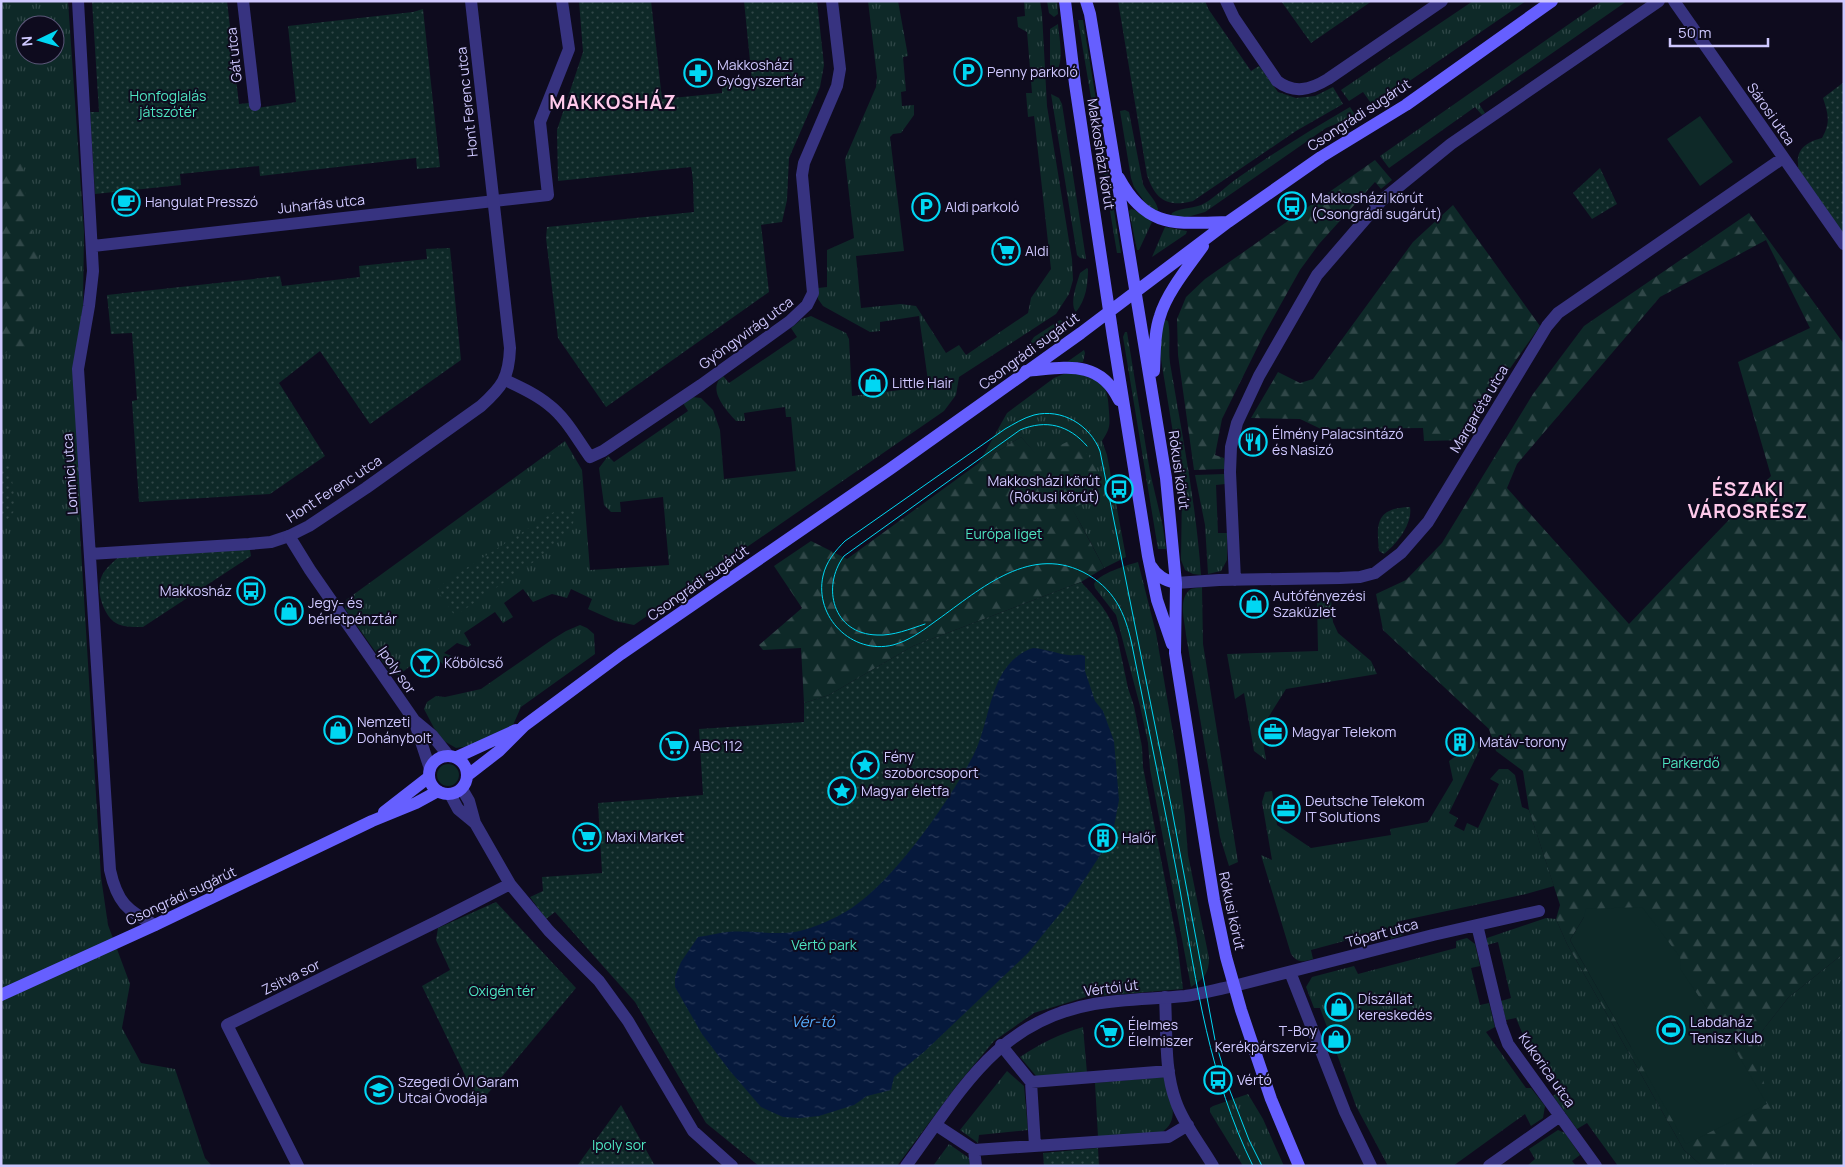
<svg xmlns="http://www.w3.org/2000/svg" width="1845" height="1167" viewBox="0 0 1845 1167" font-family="Manrope,sans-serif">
<defs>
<pattern id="grass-tufts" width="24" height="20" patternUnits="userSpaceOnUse" patternTransform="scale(1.25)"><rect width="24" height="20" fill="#0e2928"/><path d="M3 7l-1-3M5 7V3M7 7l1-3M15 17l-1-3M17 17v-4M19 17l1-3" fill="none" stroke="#304748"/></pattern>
<pattern id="forest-firs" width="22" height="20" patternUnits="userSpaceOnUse" patternTransform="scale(1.25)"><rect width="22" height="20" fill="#0e2928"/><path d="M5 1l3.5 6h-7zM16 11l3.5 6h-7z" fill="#304748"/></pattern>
<pattern id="park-dots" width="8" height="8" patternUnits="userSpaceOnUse" patternTransform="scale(1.25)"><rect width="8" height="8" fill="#0e2928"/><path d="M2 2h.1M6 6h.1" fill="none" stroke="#304748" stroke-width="1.8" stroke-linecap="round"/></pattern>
<pattern id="water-ripples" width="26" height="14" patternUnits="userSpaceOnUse" patternTransform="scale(1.25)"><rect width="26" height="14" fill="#06193c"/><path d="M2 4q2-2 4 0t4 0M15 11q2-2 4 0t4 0" fill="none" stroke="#293959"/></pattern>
</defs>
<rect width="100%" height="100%" fill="#0e0b1e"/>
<path fill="url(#grass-tufts)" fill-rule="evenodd" d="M1,1H68L84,232L80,532L101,877L108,925L130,984L122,1028L141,1063L175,1069L205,1158L212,1166H1ZM25,25H55V55H25Z
M868,1H898L908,56L903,57L906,91L901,92L902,106L914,105V115L901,133L893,134L890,137L904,251L856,256L861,308L901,304L916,306L946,353L959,345L966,355L1028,313L1031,298L1051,269L1034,116L1028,117L1026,93H1032L1027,32L1018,27L1017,17L1025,16L1024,1H1040L1042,13L1047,106L1072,259L1073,280L1069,294L1056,314L959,377L956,395L944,411L634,625L615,621L588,609L592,599L571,589L567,598L552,594L533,602L523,589L504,603L513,617L503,623L495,612L464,633L471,645L468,647L457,643L444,653L454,657L445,667L432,652L429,651L399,675H392L345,609L346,600L565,441L582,470L590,570L669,565L663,497L620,502L621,512H611L604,505L599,468L608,456L614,462L688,411L683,403L692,397L701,398L713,410L720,430L724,479L796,471L791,417H786L785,407L744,413L745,421H736C726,410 706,389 723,376L729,383L797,337L791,328L802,319L811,316L846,333L849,339L852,396L916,388L915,381H928L919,316L880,322V331L870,332L823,306L818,299V288L827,287V250L854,238L845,159L876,87L877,77Z
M1047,1H1057L1058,14L1054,17L1049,13Z
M1473,1H1526L1373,106L1363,92L1349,101L1341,90Z
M1602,1H1627L1479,104L1485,113L1482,115L1475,107L1389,168L1380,156Z
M1078,20H1083L1121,253H1117Z
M1058,24C1059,40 1067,68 1050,77V29Z
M1051,94L1059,98L1062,104L1086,259L1080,258L1077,255Z
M1350,107L1356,116L1326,128L1205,212L1184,218H1170L1172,213C1182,207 1195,209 1205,203C1217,196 1227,185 1239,177C1275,152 1312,129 1350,107Z
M1125,110L1129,112L1143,184C1147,193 1156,200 1158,209L1157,212L1146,204L1134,187L1131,178L1120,111Z
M1131,209L1135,210L1152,222L1139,250H1137L1129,211Z
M1165,227L1187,231L1186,234L1152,257Z
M1087,268L1088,269C1088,284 1086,300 1076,312C1069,304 1077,283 1080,273Z
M1163,319L1168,321C1171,335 1168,349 1170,363C1182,434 1196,503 1201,575L1193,574L1185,570L1181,560L1182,488L1159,347Z
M1060,320L1067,323L1055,332L1033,343H1030L1034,337Z
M1125,332H1127L1150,472L1163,527L1166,549H1158L1123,337Z
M1084,350L1085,353L1083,362H1067Z
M1078,372C1103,381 1108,385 1109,412C1110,426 1110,429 1102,441L1107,455L1126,557L1104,568C1080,522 1056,476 1021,437L979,463L1007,413L1054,378L1066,373Z
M1225,474V484L1216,485L1218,533H1227V560L1221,571L1208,574L1205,525L1195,475Z
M1138,562L1156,633L1176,750L1185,817L1188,855L1209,958C1209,973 1204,979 1191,987L1150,769L1148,743L1140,706L1116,615L1095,588L1094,584C1098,574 1127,565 1138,562Z
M1202,587L1203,644L1238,862L1229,866L1220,837L1186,635C1185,622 1177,598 1191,589C1193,588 1199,588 1202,587Z
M1331,600L1333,622L1338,633L1371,661L1377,674L1286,689L1261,729L1266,760L1254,751L1244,693L1235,699L1227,654L1318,651L1317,601Z
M580,625L587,628L594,634L595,654L521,707L513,725L469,746L456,748L444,741L434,728L424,709L427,702L436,696L445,697L481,689L553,639L566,631Z
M1477,741L1480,749L1449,813L1458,818L1454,826L1464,831L1467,823L1478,828L1499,784L1490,779L1499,769H1508L1515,775L1522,807L1529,810L1554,886L1526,894L1400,921L1403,935L1391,939L1389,929L1311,950L1313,959C1303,962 1297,963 1291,954L1261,855L1272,860L1262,802L1265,792L1272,791L1277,825L1311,848L1391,835L1390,829L1428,822L1453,780L1449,761Z
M1546,918L1556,919L1567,944L1684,1150L1702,1166H1618L1587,1123L1577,1129L1553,1096L1561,1090L1523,1035L1516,1018L1506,1020L1501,1001L1511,998L1498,942L1487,945V938Z
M1467,938L1475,944L1480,966L1471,968L1480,1005L1489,1003L1495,1027L1486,1032L1526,1088H1531L1545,1106L1543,1118L1531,1126L1525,1114L1453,1166H1388L1356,1106L1320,1008H1314L1306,987L1312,977L1354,966L1358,974L1456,948V941Z
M1844,953V1166H1772L1752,1044L1788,998Z
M1083,1027L1087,1073L1037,1077L1020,1057C1041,1043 1059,1034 1083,1027Z
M1007,1071L1024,1086L1028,1130L979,1135L978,1143L960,1130Z
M1164,1077C1169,1096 1182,1119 1162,1132L1098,1137L1095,1083Z
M1248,1094L1263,1119L1284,1166H1243L1210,1112V1108L1213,1106Z
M1558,1130L1565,1133L1580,1155L1572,1161L1576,1166H1527L1535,1159L1529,1149Z
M949,1144L969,1158L970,1166H933Z"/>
<path fill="url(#forest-firs)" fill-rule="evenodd" d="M23,160L27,211L41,268L23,283L35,322L32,344L1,354V165Z
M1375,160L1392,180L1381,189L1375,182L1319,244L1300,270L1263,336L1222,419L1215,455L1224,458L1225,469L1194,470L1178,355L1177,319L1186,297L1205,279Z
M1453,205L1540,326L1468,428V440L1424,441L1423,428L1321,429L1300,419L1251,418L1278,372L1300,383L1313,379L1413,242Z
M1749,213L1844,344V953L1788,998L1752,1044L1772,1109V1166H1702L1684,1150L1567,944L1556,919L1560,905L1529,810L1523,771L1496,751L1489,729L1383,630L1376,594L1406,580L1442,543L1533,394L1584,326ZM1766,240L1810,328L1738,362L1771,476L1629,624L1507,488L1517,464L1660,297ZM1584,917L1680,970L1737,1053L1631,1047L1570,940Z
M1021,437L1038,456L1075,438L1096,466L1103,496L1072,508L1104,568L1081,582L913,646L829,695L804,703L801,648L763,650L759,645L802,608L774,566L811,541L847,559L979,463Z"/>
<path fill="url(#park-dots)" d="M92,1H227L239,104L249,103L250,109L296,102L288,26L413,12L423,9L440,167L417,169L416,158L260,176L259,166L180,174L181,185L95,194L90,112H99Z
M579,1H651L662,99L722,93V84L752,81L744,1H817L824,65L820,87L789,158L787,200L782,222L761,225L769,292L606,407L558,338L546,238L547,227L694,212C693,197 694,181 691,167L558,181L557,130L583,52Z
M1118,1H1205L1209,10L1251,71L1259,66L1278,92L1296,98L1315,96L1333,87L1343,104L1296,131L1193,201C1167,208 1155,199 1147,175Z
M1281,1H1372L1311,43Z
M1844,82V235L1799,170C1794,151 1805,142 1822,138C1831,122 1828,114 1823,98Z
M1600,168L1617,204L1592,219L1573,193Z
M450,248L461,360L370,424L320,351L279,383L325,456L270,494L139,502L132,401L137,400L132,333L111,334L107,295L280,276L282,286L360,277L359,266L427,259L426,249Z
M10,465L16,509L7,520L1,521V466Z
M1410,507C1413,524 1396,545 1384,554L1379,551C1376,522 1377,508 1410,507Z
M557,510L578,512L568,534L531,564L455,616L437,590L445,582Z
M249,544L251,556L143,627C134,627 121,628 113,621C103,612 96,591 101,578C104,568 117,559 124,552Z
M1081,582C1098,600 1109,612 1117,636L1128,688L1134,706L1142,747L1143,767L1177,941L1183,989L1086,997L1034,1013L994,1041L957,1085L897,1166H759L706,1123L635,1002L555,912L546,919L530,897L543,891L542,877L602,873L598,803L703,795L699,729L804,722V703L829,695L913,646Z
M496,902L576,988L479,1104L422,986L450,970L436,940L438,928Z
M621,1105L655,1166H577Z
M1098,1148L1099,1166H1044L1043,1153Z"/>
<path fill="#0e2928" d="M1700,116L1733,162L1700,186L1667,139Z
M437 775a11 11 0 1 1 22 0a11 11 0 1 1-22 0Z
M1642,907L1680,957L1681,970L1737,1053L1767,1104L1686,1144L1570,940L1584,917L1586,909Z"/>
<path fill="url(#water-ripples)" d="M1033,648C1047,649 1057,654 1069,655C1076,656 1079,653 1085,656V671L1095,701L1103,711L1114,741L1119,800L1112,837L1071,900L1028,953L925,1051L903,1069L894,1077L891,1090L867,1096L854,1105L819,1116L800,1118L783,1117L761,1107L730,1071L702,1034L675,987V977L681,962L698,937C707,936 718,933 727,932C750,930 773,935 795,932C807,930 827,922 838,916C886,894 948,803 973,756C992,720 988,663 1033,648Z"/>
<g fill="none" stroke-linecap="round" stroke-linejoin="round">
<path stroke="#373380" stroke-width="12" d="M78,1L93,271L89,306L78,369L110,870C117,902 127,911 155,925
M243,1L255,105
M1226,1L1234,18L1277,81C1294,94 1310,90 1328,79L1442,1
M1674,1L1844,244
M93,246L548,195L540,122L569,49L562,1
M505,380C520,387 536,394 549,405C566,418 577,439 590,457L603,451L701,385L790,321L807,305L813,293L802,175L804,163L837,86L840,69L832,1
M90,554L249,544L271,542L289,536
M1235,580L1230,472L1231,447L1237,423L1259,376L1317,275L1381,201L1451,144L1659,1
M1176,583L1219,580L1340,578L1360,577L1375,573L1401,553L1428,522L1547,326L1558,313L1783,158
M462,789L469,801L475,823L510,884L549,931L599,981L628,1021L693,1131L732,1166
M450,794L458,809L475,823
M1477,925L1501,1025L1508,1044L1596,1166
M1290,972L1345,1112L1371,1166
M1234,986L1433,935L1539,911
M1165,997C1167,1031 1164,1070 1176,1102C1184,1125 1201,1145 1213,1166
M1001,1045L1031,1082L1169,1071
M1031,1082L1035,1146
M936,1125L974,1150L1168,1137L1188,1125
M974,1150L976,1166
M298,1166L227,1025L438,921L510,884
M1489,1166L1560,1116"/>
<path stroke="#373380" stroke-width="12" d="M414,720L430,769
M448,755L432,735L414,720L310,570L289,536L309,526L366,488L481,406C502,387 509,378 510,348L471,1
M906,1166C960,1093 996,1021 1094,1004C1124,999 1155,999 1185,996C1201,994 1218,989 1234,986"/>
<path stroke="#665fff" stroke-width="12" d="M1065,1L1075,84L1113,337L1148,556L1157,600L1172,644
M1086,1L1090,14L1166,478L1176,583L1175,653L1214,900L1226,957L1241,1010L1271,1099L1299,1166
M1119,178C1147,230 1177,223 1228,222
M1026,371C1064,368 1099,358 1119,400
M1154,371C1155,353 1154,333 1160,316C1167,292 1189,266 1203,246
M1151,566C1157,576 1164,580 1176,583
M429 775a19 19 0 1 1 38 0a19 19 0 1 1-38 0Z
M457,757L516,730
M468,775L499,751L524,726L621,654L890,469L1081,333L1228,222L1321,157L1406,105L1552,1
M384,812L429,777
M1,995L155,925L372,821L416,803L438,791"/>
<path stroke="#00d7f3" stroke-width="1" d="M925,624C910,629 893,636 877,635C833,634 821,587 844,556L1020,430C1046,419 1069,425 1087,446
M1253,1166C1209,1076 1197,986 1180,890C1165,808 1148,726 1132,645C1125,612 1114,588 1083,572C1027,544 976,593 933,623C921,632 908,641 893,645C852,655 814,617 823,576C826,562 835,551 845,541L1005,429C1014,424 1023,418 1034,415C1062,408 1090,425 1100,451L1171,805L1215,1040L1230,1091L1249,1140L1262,1166"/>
</g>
<defs>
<g id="parking-ring" transform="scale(1.4375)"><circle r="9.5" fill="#0e0b1e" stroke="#00d7f3" stroke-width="1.5"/><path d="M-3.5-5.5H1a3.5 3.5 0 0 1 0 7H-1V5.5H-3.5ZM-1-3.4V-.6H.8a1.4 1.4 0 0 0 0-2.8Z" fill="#00d7f3"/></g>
<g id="pharmacy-ring" transform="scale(1.4375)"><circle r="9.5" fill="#0e0b1e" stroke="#00d7f3" stroke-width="1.5"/><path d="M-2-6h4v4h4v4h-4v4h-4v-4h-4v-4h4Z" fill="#00d7f3"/></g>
<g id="cafe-ring" transform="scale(1.4375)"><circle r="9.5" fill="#0e0b1e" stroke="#00d7f3" stroke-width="1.5"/><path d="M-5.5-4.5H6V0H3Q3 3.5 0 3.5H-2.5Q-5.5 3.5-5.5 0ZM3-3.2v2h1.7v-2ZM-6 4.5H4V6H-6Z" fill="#00d7f3"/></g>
<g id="bus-ring" transform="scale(1.4375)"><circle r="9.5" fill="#0e0b1e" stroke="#00d7f3" stroke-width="1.5"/><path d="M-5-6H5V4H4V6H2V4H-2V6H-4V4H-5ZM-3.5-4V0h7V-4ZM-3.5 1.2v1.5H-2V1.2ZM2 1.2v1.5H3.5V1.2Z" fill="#00d7f3"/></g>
<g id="supermarket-ring" transform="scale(1.4375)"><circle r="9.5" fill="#0e0b1e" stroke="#00d7f3" stroke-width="1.5"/><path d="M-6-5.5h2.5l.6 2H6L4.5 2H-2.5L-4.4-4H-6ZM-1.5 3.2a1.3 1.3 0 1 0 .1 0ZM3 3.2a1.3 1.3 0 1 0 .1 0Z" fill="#00d7f3"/></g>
<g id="shop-ring" transform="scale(1.4375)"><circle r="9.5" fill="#0e0b1e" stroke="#00d7f3" stroke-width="1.5"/><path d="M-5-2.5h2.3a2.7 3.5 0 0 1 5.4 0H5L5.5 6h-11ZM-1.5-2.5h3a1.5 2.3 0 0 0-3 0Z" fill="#00d7f3"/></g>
<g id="restaurant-ring" transform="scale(1.4375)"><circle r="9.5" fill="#0e0b1e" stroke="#00d7f3" stroke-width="1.5"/><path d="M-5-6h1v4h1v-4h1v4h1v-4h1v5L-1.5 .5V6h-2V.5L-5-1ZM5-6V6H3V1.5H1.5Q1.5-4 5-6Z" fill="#00d7f3"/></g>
<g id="bar-ring" transform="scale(1.4375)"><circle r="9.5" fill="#0e0b1e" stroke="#00d7f3" stroke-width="1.5"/><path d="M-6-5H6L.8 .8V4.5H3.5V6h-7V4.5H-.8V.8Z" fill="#00d7f3"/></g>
<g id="office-ring" transform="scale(1.4375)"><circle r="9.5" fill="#0e0b1e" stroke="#00d7f3" stroke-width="1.5"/><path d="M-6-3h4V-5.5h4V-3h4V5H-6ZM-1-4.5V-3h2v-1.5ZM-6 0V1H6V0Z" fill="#00d7f3"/></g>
<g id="building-ring" transform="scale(1.4375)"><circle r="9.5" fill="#0e0b1e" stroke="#00d7f3" stroke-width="1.5"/><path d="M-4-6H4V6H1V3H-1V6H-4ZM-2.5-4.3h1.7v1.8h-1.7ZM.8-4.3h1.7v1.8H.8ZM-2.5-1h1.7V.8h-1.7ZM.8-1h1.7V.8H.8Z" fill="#00d7f3"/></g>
<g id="sight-ring" transform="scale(1.4375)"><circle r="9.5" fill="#0e0b1e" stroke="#00d7f3" stroke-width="1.5"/><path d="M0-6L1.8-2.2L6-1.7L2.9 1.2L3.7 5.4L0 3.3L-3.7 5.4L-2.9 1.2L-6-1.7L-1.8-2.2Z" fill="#00d7f3"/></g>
<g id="stadium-ring" transform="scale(1.4375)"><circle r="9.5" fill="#0e0b1e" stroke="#00d7f3" stroke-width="1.5"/><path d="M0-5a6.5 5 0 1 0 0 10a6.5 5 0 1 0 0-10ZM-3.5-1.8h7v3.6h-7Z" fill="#00d7f3"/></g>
<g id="school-ring" transform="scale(1.4375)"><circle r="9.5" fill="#0e0b1e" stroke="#00d7f3" stroke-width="1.5"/><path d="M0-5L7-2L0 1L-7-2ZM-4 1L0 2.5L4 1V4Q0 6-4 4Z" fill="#00d7f3"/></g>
</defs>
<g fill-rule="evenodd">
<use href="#parking-ring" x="968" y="72"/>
<use href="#pharmacy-ring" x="698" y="73"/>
<use href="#cafe-ring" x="126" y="202"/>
<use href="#bus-ring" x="1292" y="206"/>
<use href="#parking-ring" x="926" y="207"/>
<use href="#supermarket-ring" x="1006" y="251"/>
<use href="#shop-ring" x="873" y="383"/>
<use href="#restaurant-ring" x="1253" y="442"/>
<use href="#bus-ring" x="1119" y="489"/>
<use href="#bus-ring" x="251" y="591"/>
<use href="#shop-ring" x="1254" y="604"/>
<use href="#shop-ring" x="289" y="611"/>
<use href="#bar-ring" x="425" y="663"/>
<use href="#shop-ring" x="338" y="730"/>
<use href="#office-ring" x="1273" y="732"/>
<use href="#building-ring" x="1460" y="742"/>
<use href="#supermarket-ring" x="674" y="746"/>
<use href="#sight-ring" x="865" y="765"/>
<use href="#sight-ring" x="842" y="791"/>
<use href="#office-ring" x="1286" y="809"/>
<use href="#supermarket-ring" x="587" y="837"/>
<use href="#building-ring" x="1103" y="838"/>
<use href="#shop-ring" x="1339" y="1007"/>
<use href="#stadium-ring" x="1671" y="1030"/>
<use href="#supermarket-ring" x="1109" y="1033"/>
<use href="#shop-ring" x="1336" y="1039"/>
<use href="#bus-ring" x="1218" y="1080"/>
<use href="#school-ring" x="379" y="1090"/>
</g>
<g text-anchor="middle" stroke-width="4" stroke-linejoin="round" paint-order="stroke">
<g font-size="14" fill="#cfc8ff" stroke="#0e0b1e">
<text transform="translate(234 55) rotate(-96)" y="5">Gát utca</text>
<text transform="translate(467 102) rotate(-96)" y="5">Hont Ferenc utca</text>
<text transform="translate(1771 114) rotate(55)" y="5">Sárosi utca</text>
<text transform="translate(1359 115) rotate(-33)" y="5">Csongrádi sugárút</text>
<text transform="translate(1101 154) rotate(81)" y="5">Makkosházi körút</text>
<text transform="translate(321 204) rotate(-6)" y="5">Juharfás utca</text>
<text transform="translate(746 333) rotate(-36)" y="5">Gyöngyvirág utca</text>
<text transform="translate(1029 351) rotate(-36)" y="5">Csongrádi sugárút</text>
<text transform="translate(1479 409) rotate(-59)" y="5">Margaréta utca</text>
<text transform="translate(1179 470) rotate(82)" y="5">Rókusi körút</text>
<text transform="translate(70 474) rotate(-94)" y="5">Lomnici utca</text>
<text transform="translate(334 489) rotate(-33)" y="5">Hont Ferenc utca</text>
<text transform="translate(698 583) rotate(-35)" y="5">Csongrádi sugárút</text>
<text transform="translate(397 670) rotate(55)" y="5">Ipoly sor</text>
<text transform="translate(181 896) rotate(-25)" y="5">Csongrádi sugárút</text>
<text transform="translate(1232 911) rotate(78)" y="5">Rókusi körút</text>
<text transform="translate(1382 933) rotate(-15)" y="5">Tópart utca</text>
<text transform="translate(291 977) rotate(-26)" y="5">Zsitva sor</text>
<text transform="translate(1111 988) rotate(-7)" y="5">Vértói út</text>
<text transform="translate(1547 1070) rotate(55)" y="5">Kukorica utca</text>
</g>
<g font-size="14" fill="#cfc8ff" stroke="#0e0b1e" text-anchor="start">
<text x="717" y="70">Makkosházi<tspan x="717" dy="16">Gyógyszertár</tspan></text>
<text x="987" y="77">Penny parkoló</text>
<text x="1311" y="203">Makkosházi körút<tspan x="1311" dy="16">(Csongrádi sugárút)</tspan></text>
<text x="145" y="207">Hangulat Presszó</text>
<text x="945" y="212">Aldi parkoló</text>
<text x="1025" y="256">Aldi</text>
<text x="892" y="388">Little Hair</text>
<text x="1272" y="439">Élmény Palacsintázó<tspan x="1272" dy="16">és Nasizó</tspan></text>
<text x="1100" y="486" text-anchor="end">Makkosházi körút<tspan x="1100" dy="16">(Rókusi körút)</tspan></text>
<text x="232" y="596" text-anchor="end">Makkosház</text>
<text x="1273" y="601">Autófényezési<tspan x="1273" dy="16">Szaküzlet</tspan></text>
<text x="308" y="608">Jegy- és<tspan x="308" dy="16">bérletpénztár</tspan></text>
<text x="444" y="668">Kőbölcső</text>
<text x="357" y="727">Nemzeti<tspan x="357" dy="16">Dohánybolt</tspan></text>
<text x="1292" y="737">Magyar Telekom</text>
<text x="1479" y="747">Matáv-torony</text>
<text x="693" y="751">ABC 112</text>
<text x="884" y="762">Fény<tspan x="884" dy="16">szoborcsoport</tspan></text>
<text x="861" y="796">Magyar életfa</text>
<text x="1305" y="806">Deutsche Telekom<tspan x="1305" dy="16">IT Solutions</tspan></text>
<text x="606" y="842">Maxi Market</text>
<text x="1122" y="843">Halőr</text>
<text x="1358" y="1004">Díszállat<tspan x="1358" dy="16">kereskedés</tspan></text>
<text x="1690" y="1027">Labdaház<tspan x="1690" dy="16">Tenisz Klub</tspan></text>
<text x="1128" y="1030">Élelmes<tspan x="1128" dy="16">Élelmiszer</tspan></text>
<text x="1317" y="1036" text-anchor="end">T-Boy<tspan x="1317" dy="16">Kerékpárszerviz</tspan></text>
<text x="1237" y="1085">Vértó</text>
<text x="398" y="1087">Szegedi ÓVI Garam<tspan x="398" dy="16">Utcai Óvodája</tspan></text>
</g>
<g font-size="14" fill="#4ee5c1" stroke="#0e0b1e">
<text x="168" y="101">Honfoglalás<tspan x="168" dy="16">játszótér</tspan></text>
<text x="1004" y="539">Európa liget</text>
<text x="1691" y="768">Parkerdő</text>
<text x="824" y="950">Vértó park</text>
<text x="502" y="996">Oxigén tér</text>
<text x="619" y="1150">Ipoly sor</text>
</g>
<g font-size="15" font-style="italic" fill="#56aeff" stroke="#0e0b1e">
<text x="813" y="1027">Vér-tó</text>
</g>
<g font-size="19" font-weight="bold" letter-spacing="1" fill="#ffcaeb" stroke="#0e0b1e">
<text x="613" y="109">MAKKOSHÁZ</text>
<text x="1748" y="496">ÉSZAKI<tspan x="1748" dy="22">VÁROSRÉSZ</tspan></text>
</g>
</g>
<rect width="1845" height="1167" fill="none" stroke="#cfc8ff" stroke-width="5"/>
<g transform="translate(40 40) rotate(265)"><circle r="24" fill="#0e0b1e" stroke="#5b5778"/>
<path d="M0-4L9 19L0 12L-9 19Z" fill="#00d7f3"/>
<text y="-8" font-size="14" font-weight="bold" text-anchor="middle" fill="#cfc8ff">N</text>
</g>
<path d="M1670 38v8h98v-8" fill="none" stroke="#cfc8ff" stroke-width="2.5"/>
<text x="1678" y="38" font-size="15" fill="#cfc8ff" stroke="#0e0b1e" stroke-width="4" paint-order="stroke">50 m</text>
</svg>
